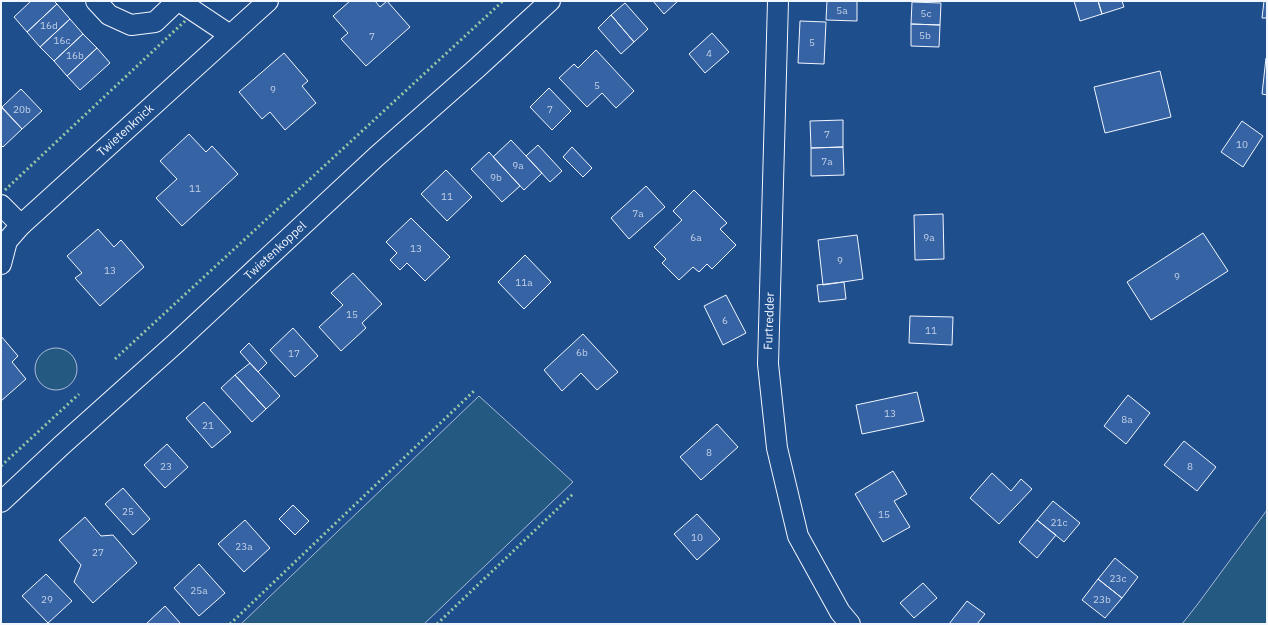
<svg xmlns="http://www.w3.org/2000/svg" width="1268" height="625" viewBox="0 0 1268 625" font-family="'IBM Plex Sans',sans-serif">
<rect width="100%" height="100%" fill="#1f4e8c"/>
<path fill="#245a82" stroke="#a8bbd7" d="M35 369a21 21 0 1 1 42 0a21 21 0 1 1-42 0Z
M479,396L573,482L424,624H241Z
M1267,510V624H1182L1197,605Z"/>
<path fill="#3563a3" stroke="#f2f6ff" d="M31,1H54L57,4L27,32L14,17Z
M350,1H375L380,7L387,1L410,27L366,66L341,39L348,33L333,16Z
M653,1H678L664,14Z
M827,1H857V21L826,20Z
M1074,1H1098L1102,14L1080,21Z
M1098,1H1122L1124,7L1102,14Z
M1264,1H1267V18H1262Z
M912,2L941,3L940,25L911,24Z
M625,3L648,29L634,42L611,15Z
M57,4L70,19L40,47L27,32Z
M611,15L634,42L621,54L598,28Z
M70,19L83,34L54,61L40,47Z
M800,21L826,22L824,64L798,63Z
M911,24L940,25L939,47L911,46Z
M712,33L729,52L705,73L689,54Z
M83,34L97,48L67,76L54,61Z
M97,48L110,63L80,90L67,76Z
M596,50L634,91L616,108L602,93L587,107L559,78L574,64L578,68Z
M284,53L308,81L302,86L316,103L285,130L270,112L262,119L239,92Z
M1266,58H1267V95L1262,94Z
M1160,71L1171,117L1105,133L1094,87Z
M549,88L571,111L552,130L530,107Z
M21,89L42,111L22,129L2,107Z
M1,107L22,129L3,147L1,145Z
M843,120V147L811,148L810,121Z
M1242,121L1263,136L1243,167L1221,152Z
M189,134L206,152L212,146L238,174L182,226L156,198L177,179L160,161Z
M511,140L542,173L524,190L493,157Z
M538,145L562,171L550,182L526,156Z
M572,147L592,168L583,177L563,157Z
M843,147L844,175L811,176V148Z
M489,152L520,186L502,202L471,169Z
M446,170L472,197L447,221L421,194Z
M646,186L665,207L629,239L611,218Z
M694,190L727,223L720,229L736,245L712,269L707,264L699,272L693,267L679,280L662,263L666,259L654,247L682,220L673,211Z
M943,214L944,259L915,260L914,215Z
M411,218L450,257L425,281L407,263L400,270L390,260L397,253L386,242Z
M98,229L114,247L121,240L144,267L100,306L75,278L82,273L67,256Z
M1203,233L1228,271L1151,320L1127,282Z
M857,235L863,279L823,285L818,240Z
M525,255L551,282L524,309L498,282Z
M353,273L382,304L362,323L366,328L341,351L319,327L343,305L331,293Z
M844,282L846,299L819,302L817,285Z
M726,295L746,333L723,345L704,306Z
M910,316L953,317L952,345L909,343Z
M293,328L318,356L295,377L270,350Z
M583,334L618,372L597,390L581,373L562,391L544,370Z
M1,336L18,356L12,362L26,379L1,401Z
M249,343L267,363L258,372L240,352Z
M250,363L280,396L266,409L235,375Z
M235,375L266,409L252,422L221,388Z
M917,392L924,421L862,434L856,405Z
M1128,395L1150,413L1126,444L1104,426Z
M204,402L231,432L212,448L186,418Z
M717,424L738,447L701,480L680,457Z
M1184,441L1216,467L1197,491L1164,465Z
M167,444L188,467L165,488L144,465Z
M893,471L907,494L894,501L910,527L883,542L855,494Z
M992,473L1011,491L1021,479L1032,489L999,524L970,498Z
M123,488L150,519L133,535L105,504Z
M1053,501L1080,523L1064,542L1037,520Z
M293,505L309,521L295,535L279,519Z
M697,514L720,539L697,560L674,534Z
M85,517L101,536L113,535L137,563L93,603L74,582L81,565L59,540Z
M245,520L270,548L244,572L218,544Z
M1037,520L1056,535L1037,558L1019,542Z
M1115,558L1138,577L1122,598L1098,579Z
M199,564L225,593L199,616L174,588Z
M46,574L72,601L48,623L22,596Z
M1098,579L1122,598L1105,618L1082,600Z
M923,583L937,598L914,618L900,603Z
M967,601L985,614L977,624H949Z
M165,606L181,624H146Z"/>
<g fill="none" stroke-linecap="round" stroke-linejoin="round">
<g stroke="#f2f6ff" stroke-width="22">
<g id="street">
<path d="M96,1L109,15L131,25L155,22L177,1"/>
<path d="M179,1L230,35"/>
<path d="M778,1L768,364L777,448L798,536L840,612L850,624"/>
<path d="M1,205L21,225"/>
<path id="s1" d="M1,264L7,241L21,225L268,1"/>
<path id="s2" d="M1,502L62,445L176,343L377,156L477,68L550,1"/>
</g>
</g>
<use href="#street" stroke="#1f4e8c" stroke-width="20"/>
<path stroke="#97c8a6" stroke-width="3" stroke-dasharray="2 3" stroke-linecap="butt" d="M5,190L185,21
M115,359L503,1
M1,466L79,394
M230,624L475,390
M437,624L574,493"/>
</g>
<g text-anchor="middle" stroke-width="3" stroke-linejoin="round" paint-order="stroke">
<g font-size="10" fill="#c3d1e8">
<text x="842" y="14">5a</text>
<text x="926" y="17">5c</text>
<text x="49" y="29">16d</text>
<text x="925" y="39">5b</text>
<text x="372" y="40">7</text>
<text x="62" y="44">16c</text>
<text x="812" y="46">5</text>
<text x="709" y="57">4</text>
<text x="75" y="59">16b</text>
<text x="597" y="89">5</text>
<text x="273" y="93">9</text>
<text x="22" y="113">20b</text>
<text x="550" y="113">7</text>
<text x="827" y="138">7</text>
<text x="1242" y="148">10</text>
<text x="827" y="165">7a</text>
<text x="518" y="169">9a</text>
<text x="496" y="181">9b</text>
<text x="195" y="192">11</text>
<text x="447" y="200">11</text>
<text x="638" y="217">7a</text>
<text x="696" y="241">6a</text>
<text x="929" y="241">9a</text>
<text x="416" y="252">13</text>
<text x="840" y="264">9</text>
<text x="110" y="274">13</text>
<text x="1177" y="280">9</text>
<text x="524" y="286">11a</text>
<text x="352" y="318">15</text>
<text x="725" y="324">6</text>
<text x="931" y="334">11</text>
<text x="582" y="356">6b</text>
<text x="294" y="357">17</text>
<text x="890" y="417">13</text>
<text x="1127" y="423">8a</text>
<text x="208" y="429">21</text>
<text x="709" y="456">8</text>
<text x="166" y="470">23</text>
<text x="1190" y="470">8</text>
<text x="128" y="515">25</text>
<text x="884" y="518">15</text>
<text x="1059" y="526">21c</text>
<text x="697" y="541">10</text>
<text x="244" y="550">23a</text>
<text x="98" y="556">27</text>
<text x="1118" y="582">23c</text>
<text x="199" y="594">25a</text>
<text x="47" y="603">29</text>
<text x="1102" y="603">23b</text>
</g>
<g font-size="12" fill="#f2f6ff" stroke="#1f4e8c">
<text dy="4" stroke="none"><textPath href="#s1" startOffset="186">Twietenknick</textPath></text>
<text dy="4" stroke="none"><textPath href="#s2" startOffset="372">Twietenkoppel</textPath></text>
<text transform="translate(769 321) rotate(-88)" y="4">Furtredder</text>
</g>
</g>
<rect width="1268" height="625" fill="none" stroke="#f2f6ff" stroke-width="4"/>
</svg>
